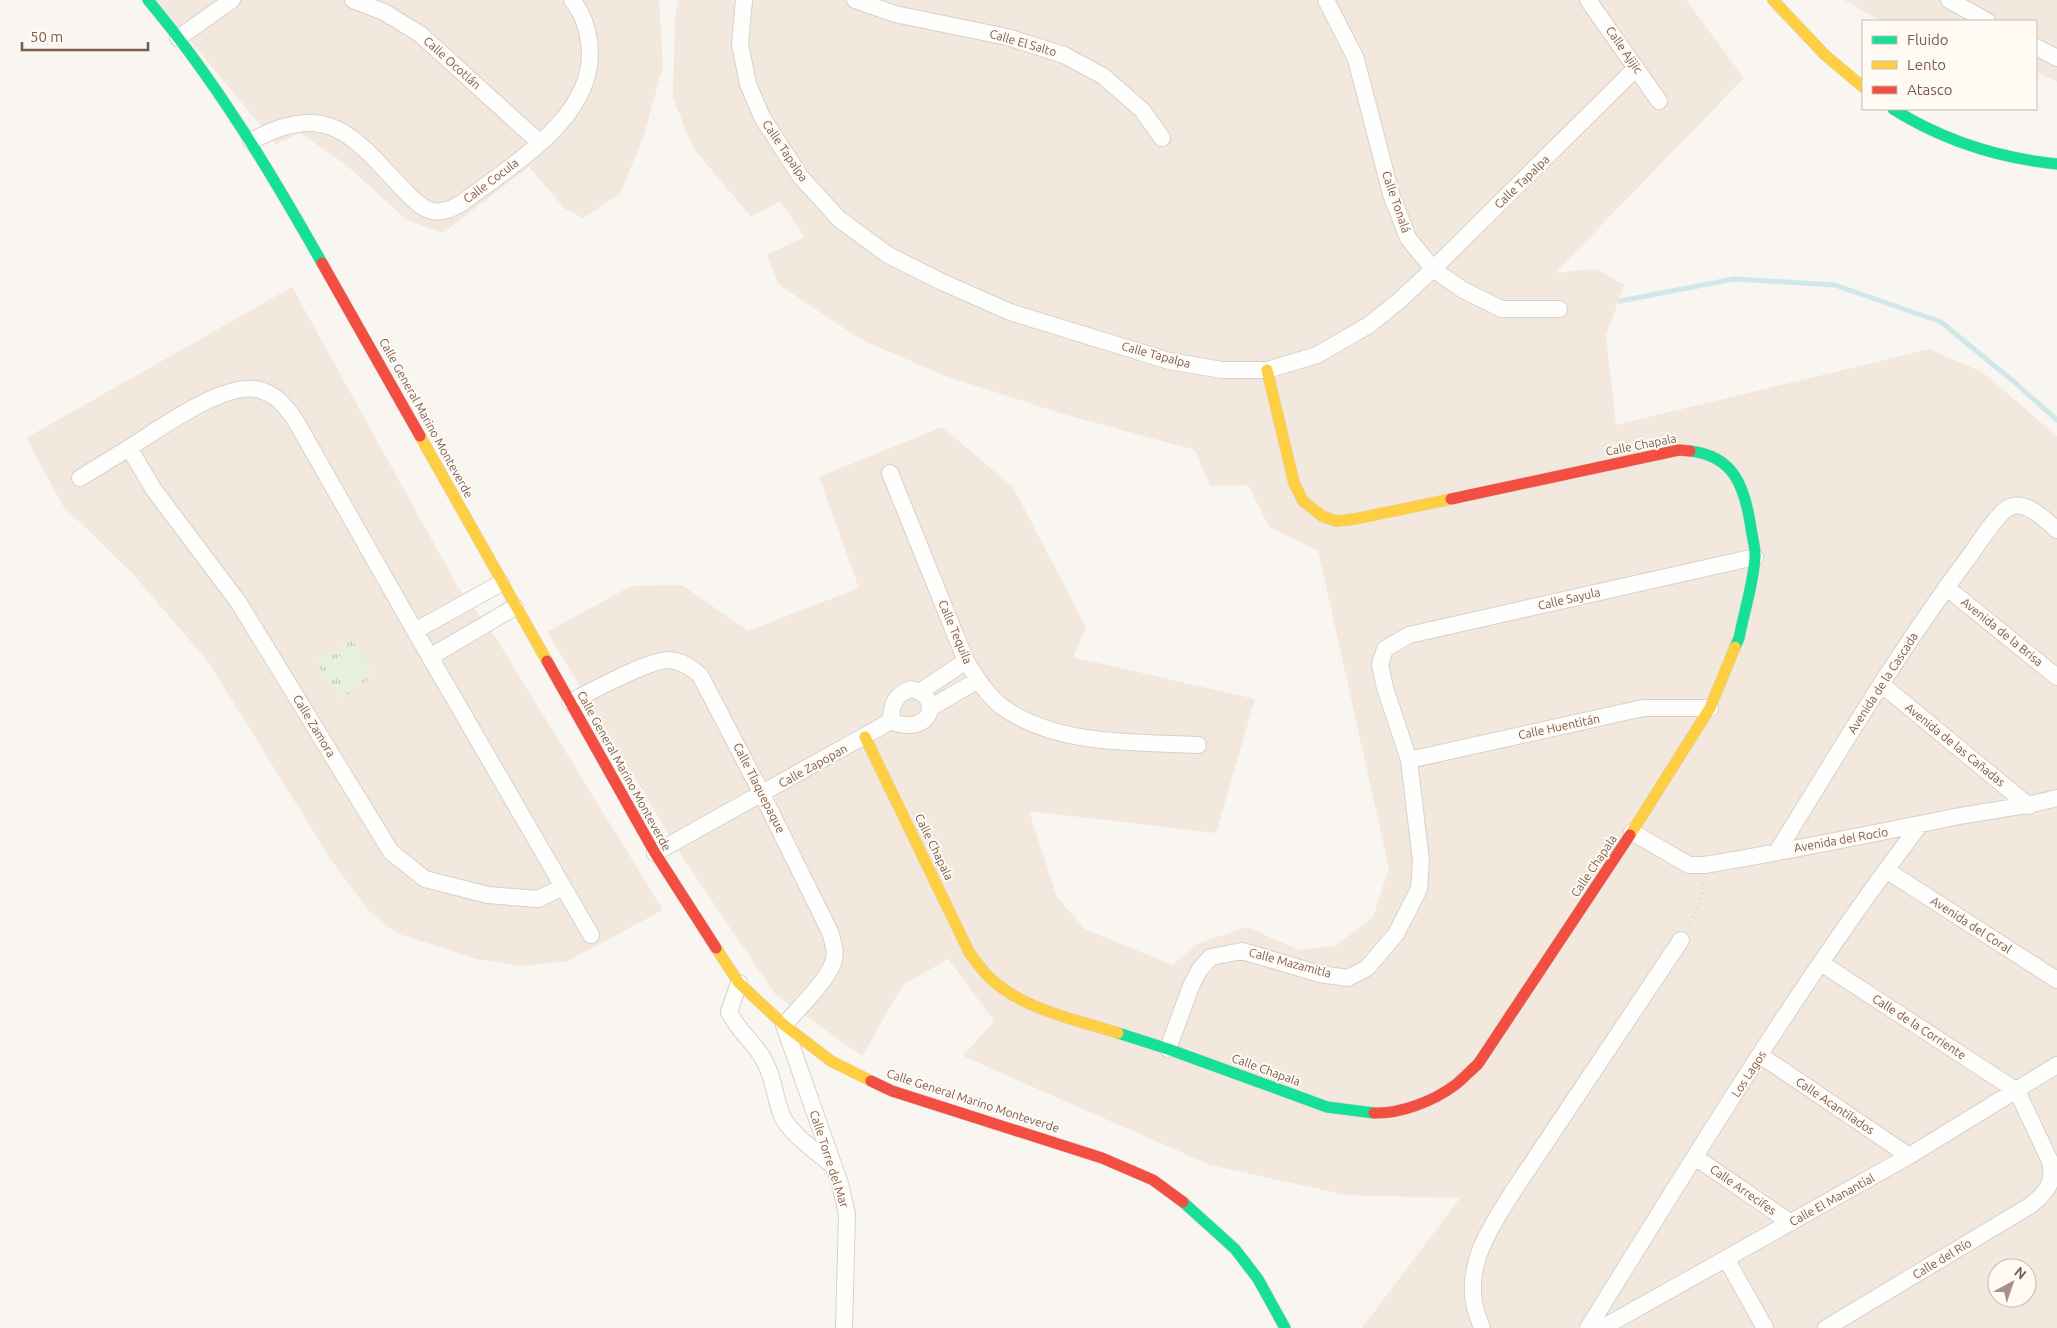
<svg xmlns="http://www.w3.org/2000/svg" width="2057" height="1328" viewBox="0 0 2057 1328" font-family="Ubuntu,sans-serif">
<defs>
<pattern id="park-tufts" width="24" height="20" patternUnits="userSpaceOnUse" patternTransform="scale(1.25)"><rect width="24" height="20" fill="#e7f0db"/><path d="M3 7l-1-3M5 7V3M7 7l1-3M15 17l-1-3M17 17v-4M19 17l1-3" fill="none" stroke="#c0c6b4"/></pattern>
</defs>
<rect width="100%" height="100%" fill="#f9f5f0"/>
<path fill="#f2e8de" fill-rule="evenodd" d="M156,0H659L663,66L644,135L620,194L583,218L565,209L529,167L443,233L407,220L345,164L300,133L276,144Z
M679,0H1686L1744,78L1555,273L1597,269L1624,285L1606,336L1616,425L1929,349L1982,372L2057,436V1328H1362L1460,1198L1345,1195L1210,1165L963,1056L994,1021L948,959L903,985L862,1056L775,994L685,861L547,632L631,586L682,585L748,631L859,588L819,477L942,427L1013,487L1086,627L1073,657L1255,699L1216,833L1029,811L1057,897L1085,929L1172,965L1199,943L1247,927L1299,950L1335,946L1373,917L1389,868L1318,551L1269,527L1248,485L1210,486L1195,450L1063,414L945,376L860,339L778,284L767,255L805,237L780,201L751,217L693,148L673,98L675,18ZM1997,1268H2027V1298H1997Z
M1844,0H2057V82L2036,71V21H1881Z
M292,287L458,587L494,635L663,910L568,961L520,966L477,959L396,933L369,911L331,860L209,663L132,573L63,506L26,438Z"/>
<path fill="url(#park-tufts)" d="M351,639L374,675L340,700L316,662Z"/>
<path fill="#e7f0db" d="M349,650L363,671L351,678L337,658Z"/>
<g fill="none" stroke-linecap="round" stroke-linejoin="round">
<path stroke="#d0e8ea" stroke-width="5" d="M1620,301L1734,279L1835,285L1941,322L2013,381L2057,420"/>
<g stroke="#d7d1cb" stroke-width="18">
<path id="street" d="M353,0L384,12L420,34L540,143
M744,0L740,44L748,84L762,117L800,176L839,219L888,255L940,281L1010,312L1169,361L1222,370H1267L1317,355L1369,325L1400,300L1433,269L1636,68
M855,0L895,14L1007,37L1064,55L1103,76L1142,110L1162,138
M1326,0L1356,59L1391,194L1408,238L1433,269L1463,290L1502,309H1559
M1588,0L1659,101
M1949,0L1987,21
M178,38L232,0
M2036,47L2057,58
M251,141C271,131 290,122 313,123C350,124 379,165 403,189C411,197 421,209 433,211C444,213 453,208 462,203C511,165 600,115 589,42C587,26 582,12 572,0
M890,473L966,661C976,677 988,697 1004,708C1057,746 1136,742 1198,745
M80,478L129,448
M1946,587L2057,677
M415,631L501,583
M430,657L515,607
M1881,684L2029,806
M911,689C946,697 929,738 891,721C891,705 895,694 911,689Z
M921,691L966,661
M570,702C590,692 650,659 669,660C682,661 690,667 700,675L762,794L830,932C833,942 837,953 833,963C826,982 798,1009 784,1025L840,1184L847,1214L844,1328
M930,708L978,680
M1409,760L1643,708H1710
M1632,832L1689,865H1704C1790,851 1875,833 1960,816C1993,810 2025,807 2057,798
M1777,852C1838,753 1898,652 1968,558C1977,546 1996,515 2008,508C2025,498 2045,520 2057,530
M655,853L891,721
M1886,870L2057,980
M563,887L538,899L488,895L425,879L391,852L239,603L154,490L129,448C158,430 229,377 263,391C277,396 285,406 294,418L415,631L591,935
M1821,963L2017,1091L2050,1161C2055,1182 2047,1192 2031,1205L1826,1328
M739,983L729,1012C737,1029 751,1040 761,1055C773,1073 774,1094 781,1113C787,1132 817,1152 832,1165
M1168,1049L1191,986L1200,969L1211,957L1242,951L1320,974L1348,978L1367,968L1396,934L1419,889L1421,861L1409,760L1385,688L1380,664L1385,649L1409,635L1755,557
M1760,1055L1909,1156
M1695,1157L1791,1223
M1727,1260L1765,1328
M1482,1328C1479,1320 1475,1310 1474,1302C1467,1259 1493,1224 1514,1190L1681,940
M1588,1328C1694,1158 1798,985 1919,826
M1602,1328L1909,1156L2057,1065"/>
</g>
<g stroke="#d9d2cb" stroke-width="12">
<path id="fast" d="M148,0C216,81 270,171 322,263
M1893,109C1944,141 1998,158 2057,164
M1690,451C1735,456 1745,488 1751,528C1752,537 1756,549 1755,558C1753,585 1744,612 1739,638L1735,647
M1118,1033L1168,1049L1327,1107L1374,1113
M1183,1202L1235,1249L1258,1279L1285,1328"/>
</g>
<g stroke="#d9d2cb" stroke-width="12">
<path id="slow" d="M1773,0L1825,55L1863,87
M1267,370L1294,483L1303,501L1322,516L1336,521L1355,519L1451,499
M420,436L547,661
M865,737L970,954C976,961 981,969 987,975C1020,1009 1074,1019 1118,1033
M1630,835L1710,708L1735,647
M716,948L739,983L784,1025L831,1061L871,1081"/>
</g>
<g stroke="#d9d2cb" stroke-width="12">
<path id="jam" d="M322,263L420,436
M1451,499L1679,450L1690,451
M547,661L655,853L716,948
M871,1081L892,1091L1102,1158L1153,1180L1183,1202
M1374,1113C1400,1114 1434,1101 1455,1085C1463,1079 1470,1071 1478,1064L1630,835"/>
</g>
<path stroke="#dcd5d0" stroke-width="3" stroke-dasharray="1 4" stroke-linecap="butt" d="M1688,926L1701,899L1703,881"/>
<use href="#street" stroke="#fefefd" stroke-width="16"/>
<use href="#fast" stroke="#16e098" stroke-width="11"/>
<use href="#slow" stroke="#ffcf43" stroke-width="11"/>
<use href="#jam" stroke="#f24e42" stroke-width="11"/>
</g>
<g text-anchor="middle" stroke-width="4" stroke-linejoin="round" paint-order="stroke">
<g font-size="12" fill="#7a5c4d" stroke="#fffaf3">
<text transform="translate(1023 43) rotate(16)" y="4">Calle El Salto</text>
<text transform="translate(1624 50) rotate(55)" y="4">Calle Ajijic</text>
<text transform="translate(452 63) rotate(42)" y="4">Calle Ocotlán</text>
<text transform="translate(785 151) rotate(56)" y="4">Calle Tapalpa</text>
<text transform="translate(491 181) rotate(-37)" y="4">Calle Cocula</text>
<text transform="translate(1522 182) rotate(-44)" y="4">Calle Tapalpa</text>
<text transform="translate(1396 202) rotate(71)" y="4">Calle Tonalá</text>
<text transform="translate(1156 355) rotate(15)" y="4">Calle Tapalpa</text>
<text transform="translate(426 418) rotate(61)" y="4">Calle General Marino Monteverde</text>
<text transform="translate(1641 445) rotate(-11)" y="4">Calle Chapala</text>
<text transform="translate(1569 599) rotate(-13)" y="4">Calle Sayula</text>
<text transform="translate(955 632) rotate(67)" y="4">Calle Tequila</text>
<text transform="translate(2002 632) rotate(39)" y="4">Avenida de la Brisa</text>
<text transform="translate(1883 683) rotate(-57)" y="4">Avenida de la Cascada</text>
<text transform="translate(314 726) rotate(59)" y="4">Calle Zamora</text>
<text transform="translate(1559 727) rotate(-12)" y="4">Calle Huentitán</text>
<text transform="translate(1955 745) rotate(39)" y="4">Avenida de las Cañadas</text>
<text transform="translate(813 766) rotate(-29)" y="4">Calle Zapopan</text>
<text transform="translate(624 771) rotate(61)" y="4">Calle General Marino Monteverde</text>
<text transform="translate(759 788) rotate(63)" y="4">Calle Tlaquepaque</text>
<text transform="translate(1841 840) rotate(-10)" y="4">Avenida del Rocío</text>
<text transform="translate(934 847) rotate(64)" y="4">Calle Chapala</text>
<text transform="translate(1594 866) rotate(-56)" y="4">Calle Chapala</text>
<text transform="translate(1971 925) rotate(33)" y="4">Avenida del Coral</text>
<text transform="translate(1290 963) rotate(15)" y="4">Calle Mazamitla</text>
<text transform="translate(1919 1027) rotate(33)" y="4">Calle de la Corriente</text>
<text transform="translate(1266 1070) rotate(20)" y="4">Calle Chapala</text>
<text transform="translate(1749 1074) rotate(-57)" y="4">Los Lagos</text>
<text transform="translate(973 1101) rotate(18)" y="4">Calle General Marino Monteverde</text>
<text transform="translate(1835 1106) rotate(34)" y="4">Calle Acantilados</text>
<text transform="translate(829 1159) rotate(72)" y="4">Calle Torre del Mar</text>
<text transform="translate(1743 1190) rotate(35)" y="4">Calle Arrecifes</text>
<text transform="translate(1832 1200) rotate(-29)" y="4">Calle El Manantial</text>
<text transform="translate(1942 1259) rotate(-31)" y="4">Calle del Río</text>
</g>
</g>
<rect x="1862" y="20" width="175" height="90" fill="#fffaf3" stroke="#cabbb1"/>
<rect x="1872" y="36" width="25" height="8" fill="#16e098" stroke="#cabbb1"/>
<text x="1907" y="45" font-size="15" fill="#7a5c4d">Fluido</text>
<rect x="1872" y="61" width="25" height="8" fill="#ffcf43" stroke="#cabbb1"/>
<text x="1907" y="70" font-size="15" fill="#7a5c4d">Lento</text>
<rect x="1872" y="86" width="25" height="8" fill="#f24e42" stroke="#cabbb1"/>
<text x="1907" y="95" font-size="15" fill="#7a5c4d">Atasco</text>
<g transform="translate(2012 1283) rotate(40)"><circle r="24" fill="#fffaf3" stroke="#cabbb1"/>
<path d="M0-4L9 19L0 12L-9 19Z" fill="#a69286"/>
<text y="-8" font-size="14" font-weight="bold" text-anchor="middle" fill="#7a5c4d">N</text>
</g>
<path d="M22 42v8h126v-8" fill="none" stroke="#7a5c4d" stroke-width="2.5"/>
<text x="30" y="42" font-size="15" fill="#7a5c4d" stroke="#fffaf3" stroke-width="4" paint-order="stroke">50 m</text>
</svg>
